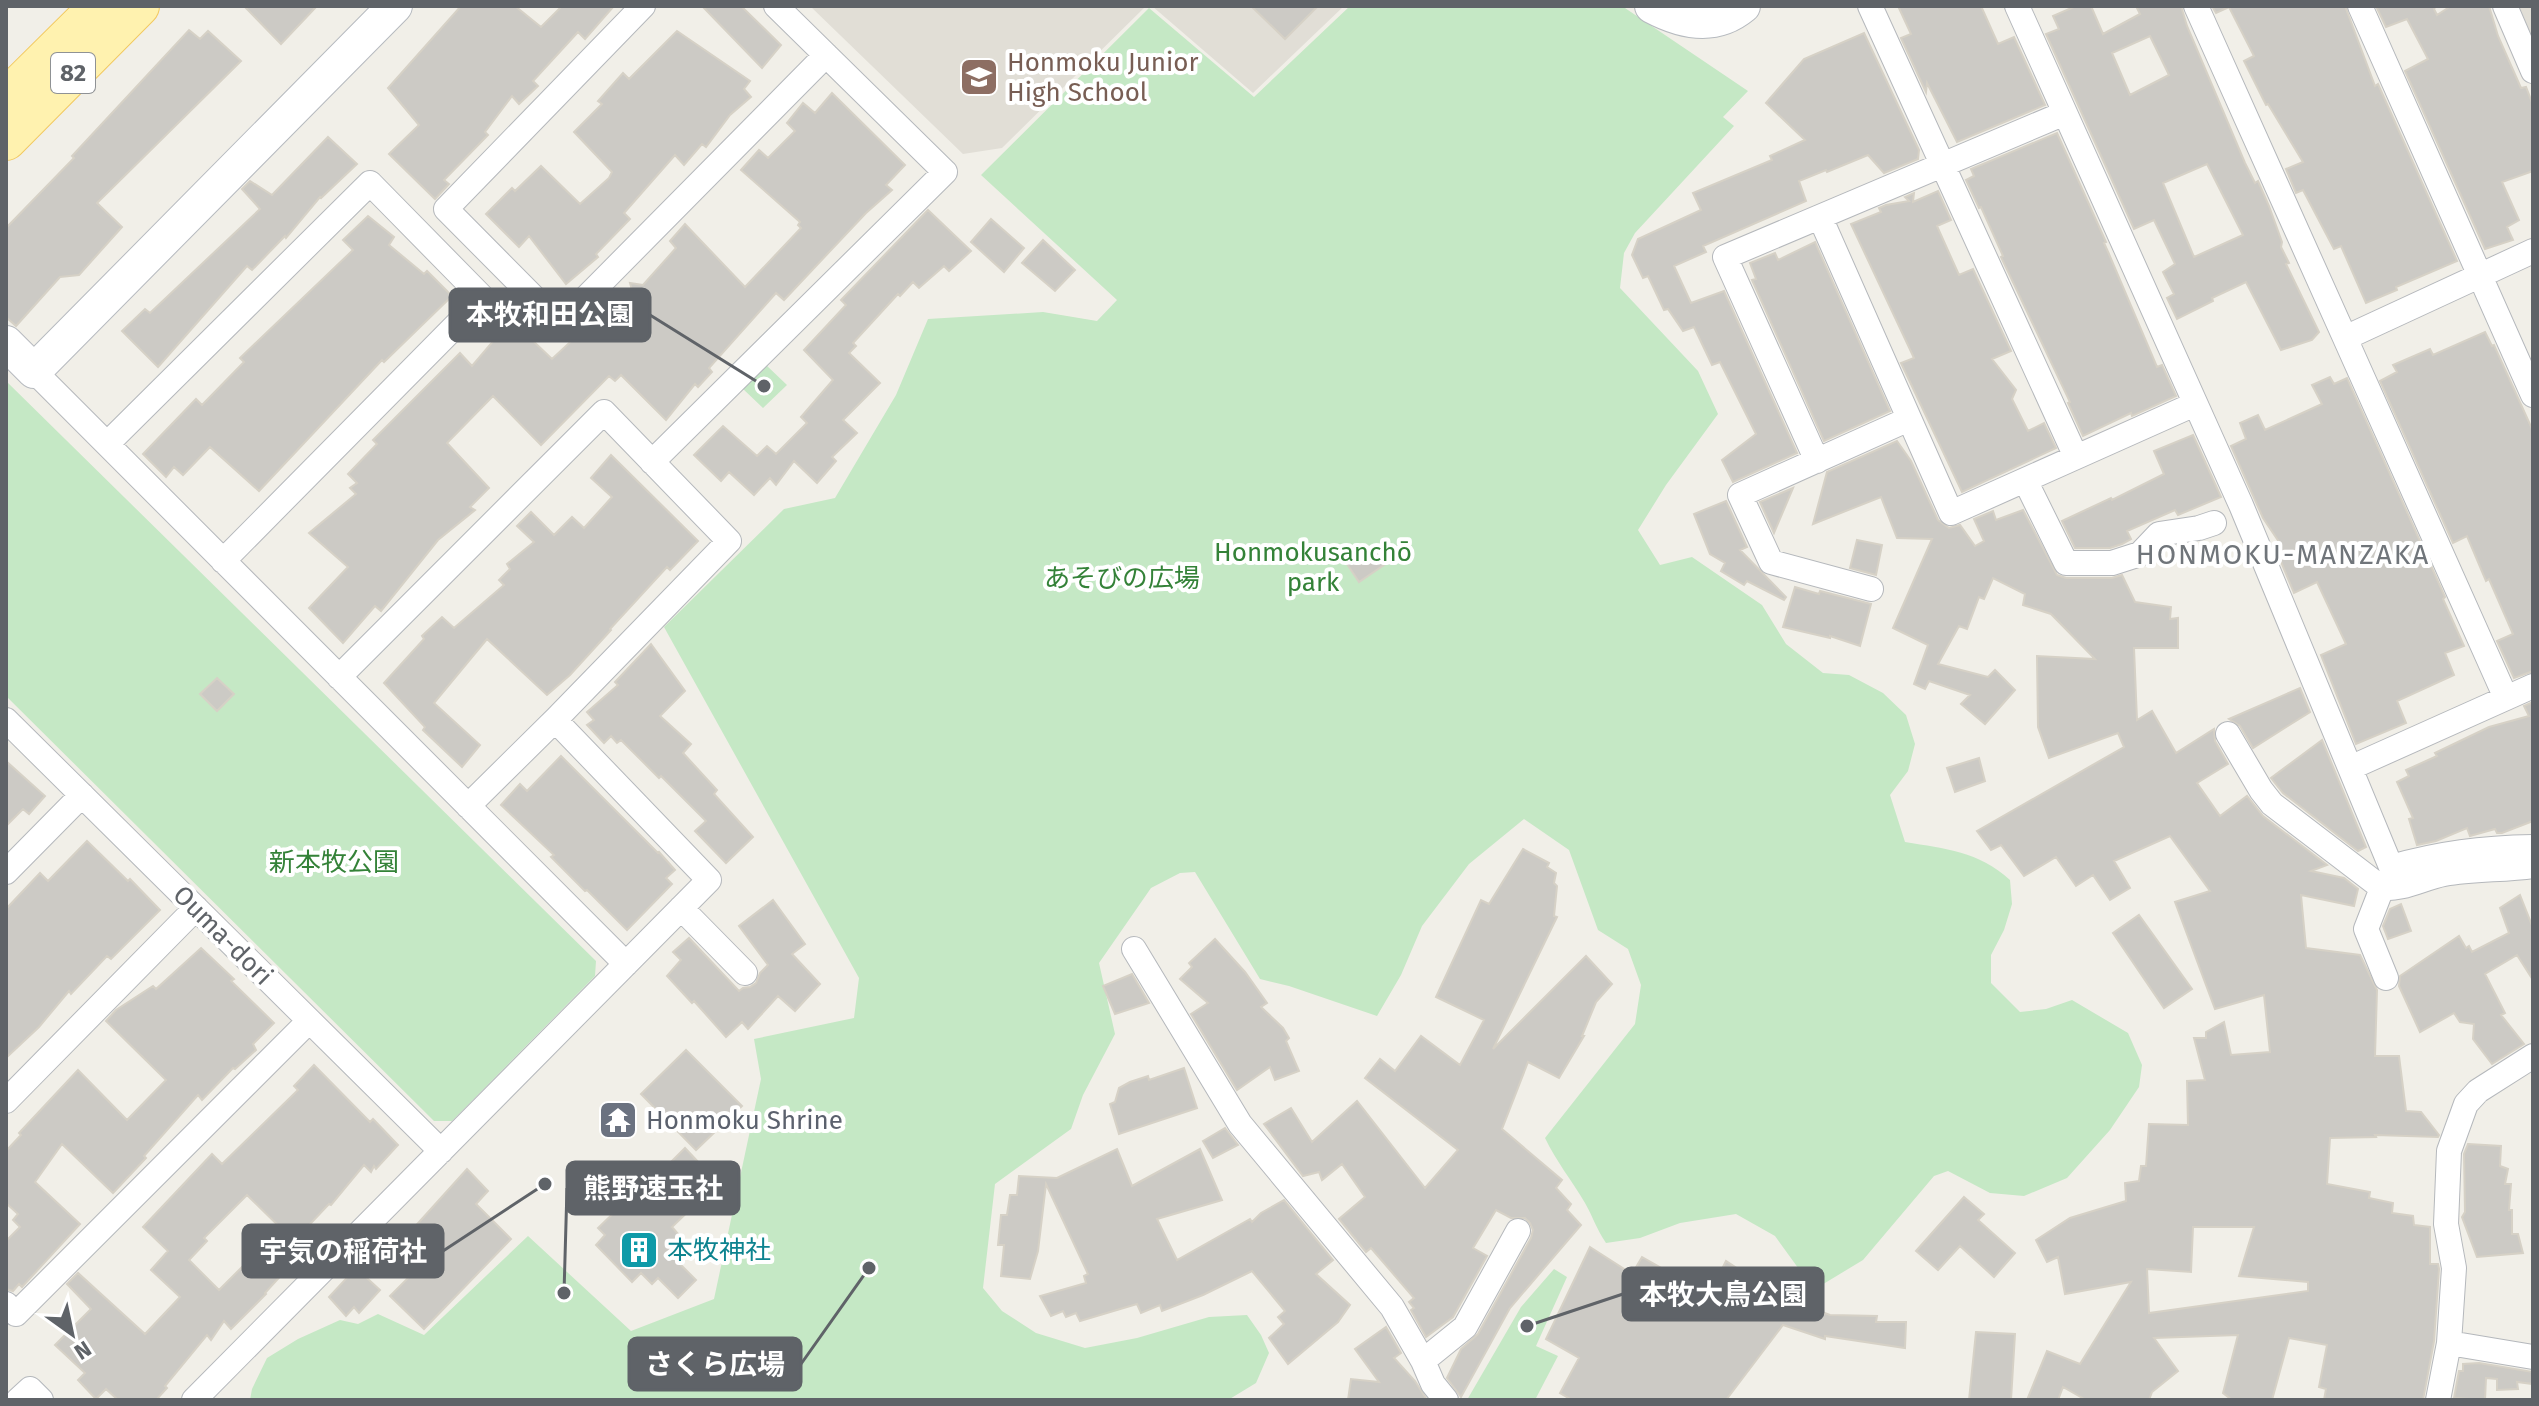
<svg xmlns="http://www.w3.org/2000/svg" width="2539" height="1406" viewBox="0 0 2539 1406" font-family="'Fira Sans','Noto Sans JP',sans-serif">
<rect width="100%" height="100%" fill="#f1efe8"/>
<path fill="#e1ded6" d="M810,6H1146L1002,148L963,154Z
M1152,6H1344L1253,93Z
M2519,6H2533V40Z"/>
<path fill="#c5e8c5" d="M1350,6H1622L1748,91L1723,117L1734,126L1635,233L1624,253L1620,288L1698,371L1718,414L1666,485L1638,530L1660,565L1692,557L1762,605L1786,644L1823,673L1849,675L1883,693L1906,715L1915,744L1908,771L1890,795L1905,842C1946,849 1978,851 2010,880L2012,904L2004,930L1991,955V983L2020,1012L2046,1009L2072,1000L2128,1033L2142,1065L2139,1087L2110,1130L2067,1178L2024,1196L1990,1193L1948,1171L1934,1176L1863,1260L1820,1286L1809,1283L1775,1236L1736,1214L1680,1223L1640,1238L1606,1243C1597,1230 1593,1217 1585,1203C1572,1181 1556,1161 1545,1138L1635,1024L1641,985L1628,949L1598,930L1569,850L1524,819L1469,864L1422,926L1401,975L1377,1016L1289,986L1260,979L1195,872L1180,873L1151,888L1099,963L1115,1034L1083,1095L1071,1129L995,1184L983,1288L1002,1311L1036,1333L1085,1348L1137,1338L1209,1317L1247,1315L1261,1335L1269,1353L1256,1383L1228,1400H250L252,1389L267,1358L298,1339L340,1320L358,1324L378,1314L424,1335L528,1236L631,1331L714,1299L761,1079L754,1039L854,1018L859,978L664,627L784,509L835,498L896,395L928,319L1043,312L1097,321L1117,300L981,175L1149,8L1254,97Z
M765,364L787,385L763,408L742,388Z
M6,381L596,961L595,976L452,1121H434L6,696Z
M1554,1269L1567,1277L1536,1346L1558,1356L1535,1400H1467L1521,1307Z"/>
<path fill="#cccac5" stroke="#d6d1c6" stroke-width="2" fill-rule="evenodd" d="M244,6H317L281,44Z
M461,6H515L541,27L562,6H614L585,39L578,32L533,81L538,86L519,104L512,96L485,132L488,135L444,180L449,184L435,199L389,154L419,125L388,88Z
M702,6H741L781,45L762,68Z
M1251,6H1318L1285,39Z
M1898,6H1981L1998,44L2014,37L2045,105L1957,142L1927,83L1926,92L1901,38L1911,34Z
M2076,6H2091L2103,34L2140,14L2136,6H2181L2187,26L2245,163L2255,183L2258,181L2269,206L2282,242L2281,247L2289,263L2286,264L2319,332L2312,340L2281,350L2246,282L2212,298L2213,301L2177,319L2167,298L2174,294L2163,272L2175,264L2154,220L2134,229L2046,34L2059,29L2053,16ZM2150,36L2169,75L2130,95L2112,53ZM2207,164L2243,235L2194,257L2163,183Z
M2212,6H2345L2375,86L2378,84L2457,261L2396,287L2397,290L2366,303L2341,246L2334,249L2303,190L2296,193L2286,169L2303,162L2268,104L2266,105L2244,61L2254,56L2229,7L2216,13Z
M2376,6H2436L2434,9L2437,15L2451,6H2489L2498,36L2521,88L2526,87L2533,105V171L2502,182L2519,220L2507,227L2513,240L2485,249L2405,71L2428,59L2407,19L2386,27Z
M189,30L200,39L208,31L241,61L97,203L122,227L79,275L60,277L16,326L6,317V228L74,158L72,156Z
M677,31L750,81L744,89L751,97L730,115L706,147L702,144L684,165L675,155L624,213L630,219L596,254L598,257L566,284L529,236L519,247L486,214L512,188L515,191L541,166L580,204L609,178L612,172L574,132L602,104L598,101L623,73L629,79Z
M1864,33L1919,150L1918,159L1884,173L1868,155L1827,172L1826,170L1799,181L1806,201L1703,246L1706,252L1674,266L1691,303L1724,291L1797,453L1733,482L1722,460L1756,434L1720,362L1712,365L1694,327L1683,331L1668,309L1664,310L1648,276L1643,278L1632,255L1638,239L1701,210L1693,193L1772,160L1770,156L1805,140L1766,103L1804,59Z
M832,93L905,165L886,185L892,190L866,213L784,300L776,293L709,368L712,372L698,387L695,384L666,420L621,375L615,381L609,376L541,445L493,396L447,443L489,488L470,507L475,510L438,540L381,611L375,606L343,643L309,608L348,567L309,533L356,494L350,488L357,483L348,474L377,444L373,440L460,353L472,366L511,320L552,359L593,321L604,332L641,323L630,283L643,285L676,248L670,241L685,224L745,287L801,228L798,225L800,222L741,170L759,150L768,158L795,131L787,123L803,103L815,113Z
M2057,133L2106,242L2104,243L2109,254L2157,367L2162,365L2176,396L2132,416L2131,413L2083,436L2068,403L2070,402L2001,257L2003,256L1981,207L1979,208L1966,180L1974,176L1971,169Z
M328,137L357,164L321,198L320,197L286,238L285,236L252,270L247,266L158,367L122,331L145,309L150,313L260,209L242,189L250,181L272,195Z
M1938,191L1951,220L1937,226L1959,275L1973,269L2011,351L1992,359L2016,390L2012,399L2028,431L2044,423L2056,448L1962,492L1901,363L1914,358L1851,224L1881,212L1879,208L1886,205L1909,201L1905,197L1914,193L1913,202Z
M928,210L971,251L949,271L944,266L919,288L913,282L900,296L898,294L853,343L856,346L849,353L880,383L843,420L857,433L832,457L836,461L817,483L794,461L776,485L770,478L754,495L729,472L721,481L694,455L723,426L757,456L767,446L776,454L807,423L801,417L833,380L804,350L846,305L841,300Z
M368,216L394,237L389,245L424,274L427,271L452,296L384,362L382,360L259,491L210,447L183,475L174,467L166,477L143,454L196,399L202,405L244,362L240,358L353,250L343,240Z
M991,219L1024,248L1004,272L971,242Z
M1043,240L1075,270L1055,291L1022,263Z
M1815,242L1890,411L1824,441L1752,280L1756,279L1750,263L1775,253L1778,260Z
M2485,332L2492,346L2494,345L2533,431V671L2514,678L2497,641L2513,634L2489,579L2486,581L2467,536L2453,543L2380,381L2397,372L2393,365L2430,349L2433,355Z
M2330,377L2334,384L2347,378L2445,597L2443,599L2464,646L2445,653L2454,675L2397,701L2406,723L2356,744L2321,655L2346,644L2317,582L2294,593L2274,545L2279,542L2263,518L2231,446L2246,439L2240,423L2258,415L2265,430L2322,404L2312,385Z
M2193,435L2221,497L2178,515L2175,510L2127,531L2131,539L2122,544L2110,548H2075L2062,521L2111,498L2112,500L2164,474L2154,451Z
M1897,441L1911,461L1938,520L1949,528L1960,525L1975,546L1984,541L1974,519L1993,511L1996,520L2023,510L2057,575L2066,578H2112L2122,575L2135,602L2171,607L2170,619L2178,618V648H2134L2137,720L2152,711L2176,753L2214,729L2215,741L2228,764L2197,783L2220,816L2247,796L2263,816L2327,865L2311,871L2344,878L2358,889L2354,906L2301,895L2306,948L2360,955L2377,990L2375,1056H2399L2406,1111L2421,1112L2439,1135L2438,1137L2375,1135L2376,1137L2330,1138L2327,1184L2370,1192L2369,1198L2393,1203L2392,1213L2413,1216L2414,1225L2430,1227V1264H2438L2439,1269L2434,1341L2423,1400H2324L2326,1389L2319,1387L2327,1345L2289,1338L2272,1400H2232L2223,1393L2238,1335L2154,1338L2178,1371L2152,1392L2149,1400H2086L2063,1387L2058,1400H2027L2047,1351L2080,1364L2131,1282L2065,1294L2058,1257L2047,1262L2036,1240L2070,1218L2126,1201L2125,1183L2139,1181L2141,1166H2146L2149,1124L2188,1125L2187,1081L2205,1080L2194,1038H2206V1032L2224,1022L2231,1055L2270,1052L2264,995L2215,1009L2175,902L2210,891L2170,836L2114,861L2130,888L2110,900L2093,875L2076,886L2056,857L2024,876L2001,845L1991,850L1977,831L2124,747L2118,733L2049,758L2038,727L2037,656L2095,659L2051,614L2023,605L2025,594L1993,578L1984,599L1979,597L1967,629L1959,626L1938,664L1988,677L1995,670L2015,690L1985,724L1961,704L1970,695L1929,681L1925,689L1914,684L1928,645L1893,628L1932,539L1897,538L1881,497L1813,524L1827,472ZM2193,1227H2254L2239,1276L2308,1282V1291L2149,1313L2147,1269L2191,1272Z
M611,455L698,541L670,570L667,567L610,629L611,630L570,675L547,695L487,639L434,703L480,745L462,767L423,730L425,727L384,683L424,639L422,636L442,617L454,628L504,585L499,580L510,569L507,564L534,542L517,526L531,512L554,535L572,517L584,528L612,497L591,478Z
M1793,488L1774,533L1760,502Z
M1726,501L1747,547L1740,550L1786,597L1784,600L1747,581L1744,585L1721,571L1725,563L1710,554L1694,514Z
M1857,540L1882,545L1876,575L1850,568Z
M1372,547L1384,565L1359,582L1347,564Z
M1795,587L1819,594L1820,591L1871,604L1860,646L1830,636V638L1783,627Z
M651,644L685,691L660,716L691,744L683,753L717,790L714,794L753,837L726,863L695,831L706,821L661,776L659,778L621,740L617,743L611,736L604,743L587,725L594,720L587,712L618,685L615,682Z
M217,678L234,694L217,711L200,694Z
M2300,688L2310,712L2253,748L2240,726L2229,719Z
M2533,702V821L2502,833H2497L2495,829L2470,836L2467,828L2436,841L2417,845L2409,819L2413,818L2397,782L2409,776L2406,770L2437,756L2435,753L2489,727L2529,716L2524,706Z
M2322,740L2366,847L2358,851L2283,793L2271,778Z
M561,756L658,853L659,852L675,870L666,878L672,884L627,930L587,890L585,891L551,857L554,855L501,805L520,784L527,791Z
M1979,758L1985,781L1955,792L1947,768Z
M6,761L45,796L29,814L23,809L6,826Z
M87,841L128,881L130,879L160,910L111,959L107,956L71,994L69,991L39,1027L6,1058V909L40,873L48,881Z
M1523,849L1549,863L1547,867L1556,873L1554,883L1557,886L1554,916L1557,917L1493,1049L1586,956L1612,984L1596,1002L1582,1036H1584L1559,1078L1528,1062L1502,1129L1562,1180L1556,1188L1571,1204L1567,1210L1581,1225L1510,1308L1461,1397L1447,1378L1461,1349L1478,1334L1531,1238L1533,1230L1530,1223L1525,1218H1511L1496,1210L1473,1248L1487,1256L1453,1317L1426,1337L1411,1310L1414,1308L1409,1302L1414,1298L1371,1248L1366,1252L1339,1219L1365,1197L1342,1164L1322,1180L1319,1172L1303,1176L1264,1124L1291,1108L1312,1142L1357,1101L1425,1188L1458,1150L1365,1078L1380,1059L1395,1071L1421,1036L1460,1065L1484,1020L1436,997L1481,900L1489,904Z
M2520,895L2533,928V980L2517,955L2485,974L2505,1013L2501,1015L2524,1044L2492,1064L2473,1039L2474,1024L2460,1022L2454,1013L2420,1032L2399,986L2400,976L2459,936L2466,948L2469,946L2472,952L2509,933L2500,908Z
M773,900L805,944L792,954L820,984L795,1011L778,996L748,1029L742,1022L726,1037L694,1001L692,1003L667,976L681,960L673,952L689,938L739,991L743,988L750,987L756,983L760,973L768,965L739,926Z
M2401,904L2411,931L2388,939L2383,926L2390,909Z
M2139,915L2192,989L2164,1008L2113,933Z
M1215,939L1245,972L1267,1003L1261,1007L1283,1028L1289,1038L1286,1041L1299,1071L1275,1080L1270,1067L1237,1090L1191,1014L1208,1003L1180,979L1192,967L1189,963Z
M201,948L234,979L231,981L274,1023L253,1044L256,1050L235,1069L233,1068L202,1100L198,1095L144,1156L146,1158L113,1193L62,1144L35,1182L80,1224L22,1287L19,1284L13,1291L6,1289V1241L20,1227L13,1220L18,1214L6,1203V1151L21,1135L19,1133L78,1070L127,1120L166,1080L106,1021L116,1010L153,986L156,989Z
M1132,974L1149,1003L1115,1014L1103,986Z
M686,1050L742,1106L696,1150L641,1094Z
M314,1065L370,1122L373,1119L398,1145L376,1169L374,1166L371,1172L364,1165L331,1205L329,1204L294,1241L247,1195L204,1238L207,1241L189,1260L219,1290L273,1236L296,1259L265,1293L266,1294L231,1329L224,1321L211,1340L207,1335L165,1386L167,1388L156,1400H118L106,1389L96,1399L78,1380L85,1373L55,1345L91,1309L67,1284L78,1273L145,1334L180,1297L151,1270L168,1251L143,1227L212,1154L222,1164L298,1090L294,1086Z
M1184,1068L1197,1108L1119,1134L1110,1104L1115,1102L1119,1088L1130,1082L1148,1076L1149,1080Z
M1225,1128L1238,1145L1213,1158L1203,1141Z
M2468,1144L2501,1146L2500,1166L2508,1169L2505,1184H2511L2509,1210H2512V1234H2518L2523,1253L2477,1257L2462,1217L2465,1212L2464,1154Z
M685,1148L702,1166L680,1187L697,1203L672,1227L679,1235L671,1243L682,1254L676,1260L696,1280L678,1298L658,1278L652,1284L641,1273L632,1282L596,1245L605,1235L598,1228L648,1180L651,1182Z
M1117,1149L1132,1186L1200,1149L1222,1200L1157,1219L1177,1260L1250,1219L1252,1222L1261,1213L1284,1200L1333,1260L1316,1274L1350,1305L1338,1322L1288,1364L1269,1338L1284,1324L1278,1317L1285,1311L1252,1271L1203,1295L1162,1311L1160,1305L1141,1313L1137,1304L1080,1321L1076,1313L1066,1317L1063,1311L1051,1316L1040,1296L1086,1283L1084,1276L1088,1274L1046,1184L1038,1251L1030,1279L1001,1276L1004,1245H998L1001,1215H1007L1010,1195H1017L1019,1176L1057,1178Z
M467,1169L488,1191L476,1204L511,1239L424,1329L390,1296L418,1268L395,1245L411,1231Z
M1964,1197L1984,1214L1978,1220L2015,1253L1994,1277L1960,1246L1938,1270L1916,1251Z
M1590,1247L1632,1274L1642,1257L1709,1295L1726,1261L1767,1288L1770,1283L1796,1298L1795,1302L1830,1315L1877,1316L1876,1322H1906L1905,1348L1825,1336V1339L1783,1325L1726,1400H1572L1560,1393L1579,1358L1546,1339Z
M356,1268L380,1290L359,1313L354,1307L346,1316L329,1297Z
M1386,1327L1401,1353L1394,1358L1415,1381L1427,1400H1348L1351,1379L1379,1382L1355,1349Z
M1976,1332L2015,1334L2011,1400H1969Z
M2479,1363L2533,1372V1384L2517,1382L2518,1389L2497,1390V1379L2486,1378L2485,1400L2454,1398L2459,1371H2463V1364Z"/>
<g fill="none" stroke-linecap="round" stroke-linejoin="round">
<g stroke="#b5b8bc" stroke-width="26">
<path id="street" d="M643,6L446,209L560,324L826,55
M1870,6L2076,457
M2017,6L2241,505L2391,867C2441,853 2481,848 2533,847
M2196,6L2345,338L2533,251
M2360,6L2533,395
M2505,6L2533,71
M1820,217L1951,513L2195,404
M2345,338L2506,698
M34,371L626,964
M107,444L370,183L483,298L223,561
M1817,461L1725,257L2065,113
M652,462L945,172L776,6
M2025,480L2066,563H2112L2140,554L2159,534L2199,528L2214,523
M1871,589L1771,562L1740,495L1909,419
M6,720L441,1151
M2228,734L2261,790L2272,804L2382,888C2403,890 2423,878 2444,874C2473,869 2503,870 2533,866
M2350,768L2533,686
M468,806L555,720
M6,872L82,795
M2382,888L2366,929L2386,978
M681,908L745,973
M1134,949L1240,1124L1392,1307L1423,1361L1433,1384L1446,1400
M6,1101L196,908
M6,1304L16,1314L309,1021
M2449,1343L2533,1357
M1423,1361L1465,1327L1518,1231
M18,1400L30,1389L41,1400
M194,1400L709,880L555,720L729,541L604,412L339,677
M2438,1400L2449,1343L2454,1268L2446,1224L2449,1151L2466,1104L2478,1091L2533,1056"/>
</g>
<g stroke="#b6babf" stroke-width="36">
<path id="secondary" d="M1652,6C1682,22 1714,30 1743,6
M6,343L34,371L395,6"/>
</g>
<g stroke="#f2c960" stroke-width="42">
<path id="primary" d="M6,99L100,6
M6,140L139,6"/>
</g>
<use href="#street" stroke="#fff" stroke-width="24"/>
<use href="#secondary" stroke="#fff" stroke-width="34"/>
<use href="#primary" stroke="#fff2af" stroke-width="40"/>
</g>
<defs>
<g id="school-square" transform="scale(2)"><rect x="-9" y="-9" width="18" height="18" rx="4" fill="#8d6e63" stroke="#fff"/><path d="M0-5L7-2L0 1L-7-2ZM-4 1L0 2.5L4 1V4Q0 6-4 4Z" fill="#fff"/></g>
<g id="temple-square" transform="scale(2)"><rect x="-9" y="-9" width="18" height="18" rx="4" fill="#6b7280" stroke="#fff"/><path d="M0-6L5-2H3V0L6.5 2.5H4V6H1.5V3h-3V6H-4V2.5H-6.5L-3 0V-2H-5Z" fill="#fff"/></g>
<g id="building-square" transform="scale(2)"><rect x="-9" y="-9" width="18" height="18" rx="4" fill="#0f9aa8" stroke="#fff"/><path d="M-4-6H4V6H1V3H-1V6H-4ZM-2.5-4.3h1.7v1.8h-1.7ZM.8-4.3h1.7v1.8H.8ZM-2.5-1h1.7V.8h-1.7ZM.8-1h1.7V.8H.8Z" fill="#fff"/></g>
</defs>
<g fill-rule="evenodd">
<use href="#school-square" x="979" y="77"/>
<use href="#temple-square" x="618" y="1120"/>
<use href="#building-square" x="639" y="1250"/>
</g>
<g text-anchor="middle" stroke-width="8" stroke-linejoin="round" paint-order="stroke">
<rect fill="#fff" stroke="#8f9295" stroke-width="2" x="51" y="53" width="44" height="40" rx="6"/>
<g font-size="24" font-weight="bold" fill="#5f6368">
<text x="73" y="81">82</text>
</g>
<g font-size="26" fill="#785e54" stroke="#fff" text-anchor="start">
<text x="1007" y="71">Honmoku Junior<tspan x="1007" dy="30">High School</tspan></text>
</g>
<g font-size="26" fill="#348238" stroke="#fff">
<text x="1313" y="561">Honmokusanchō<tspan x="1313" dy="30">park</tspan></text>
<text x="1122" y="587">あそびの広場</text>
<text x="334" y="871">新本牧公園</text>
</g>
<g font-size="26" fill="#5f6368" stroke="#fff">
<text transform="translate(223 935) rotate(45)" y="9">Ouma-dori</text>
</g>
<g font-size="26" fill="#5b616d" stroke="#fff" text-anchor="start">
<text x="646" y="1129">Honmoku Shrine</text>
</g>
<g font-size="26" fill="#0d838f" stroke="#fff" text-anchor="start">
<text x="667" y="1259">本牧神社</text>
</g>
<g font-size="28" letter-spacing="2" fill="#70757a" stroke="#fff">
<text x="2283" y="564">HONMOKU-MANZAKA</text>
</g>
</g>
<path fill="none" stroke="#5f6368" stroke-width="3" d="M764 386L650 315M564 1293L567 1188M545 1184L443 1251M1527 1326L1623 1294M869 1268L801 1364"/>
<g fill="#5f6368" stroke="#fff" stroke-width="3">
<circle cx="764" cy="386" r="8"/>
<circle cx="564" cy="1293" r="8"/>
<circle cx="545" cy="1184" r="8"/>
<circle cx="1527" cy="1326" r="8"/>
<circle cx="869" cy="1268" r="8"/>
</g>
<g fill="#5f6368" stroke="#5f6368" stroke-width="3">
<rect x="450" y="289" width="200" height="52" rx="8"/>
<rect x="567" y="1162" width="172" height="52" rx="8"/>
<rect x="243" y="1225" width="200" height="52" rx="8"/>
<rect x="1623" y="1268" width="200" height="52" rx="8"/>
<rect x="629" y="1338" width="172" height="52" rx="8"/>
</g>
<g font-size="28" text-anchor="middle" font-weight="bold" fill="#fff">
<text x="550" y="324">本牧和田公園</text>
<text x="653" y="1198">熊野速玉社</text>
<text x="343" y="1261">宇気の稲荷社</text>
<text x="1723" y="1304">本牧大鳥公園</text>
<text x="715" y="1374">さくら広場</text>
</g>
<rect width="2539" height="1406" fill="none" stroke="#5f6368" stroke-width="16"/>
<g transform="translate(72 1334) rotate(147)" stroke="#ffffff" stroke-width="6" paint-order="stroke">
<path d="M0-6L14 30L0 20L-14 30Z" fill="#5f6368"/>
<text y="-12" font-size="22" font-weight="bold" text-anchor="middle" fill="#5f6368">N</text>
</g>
</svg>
